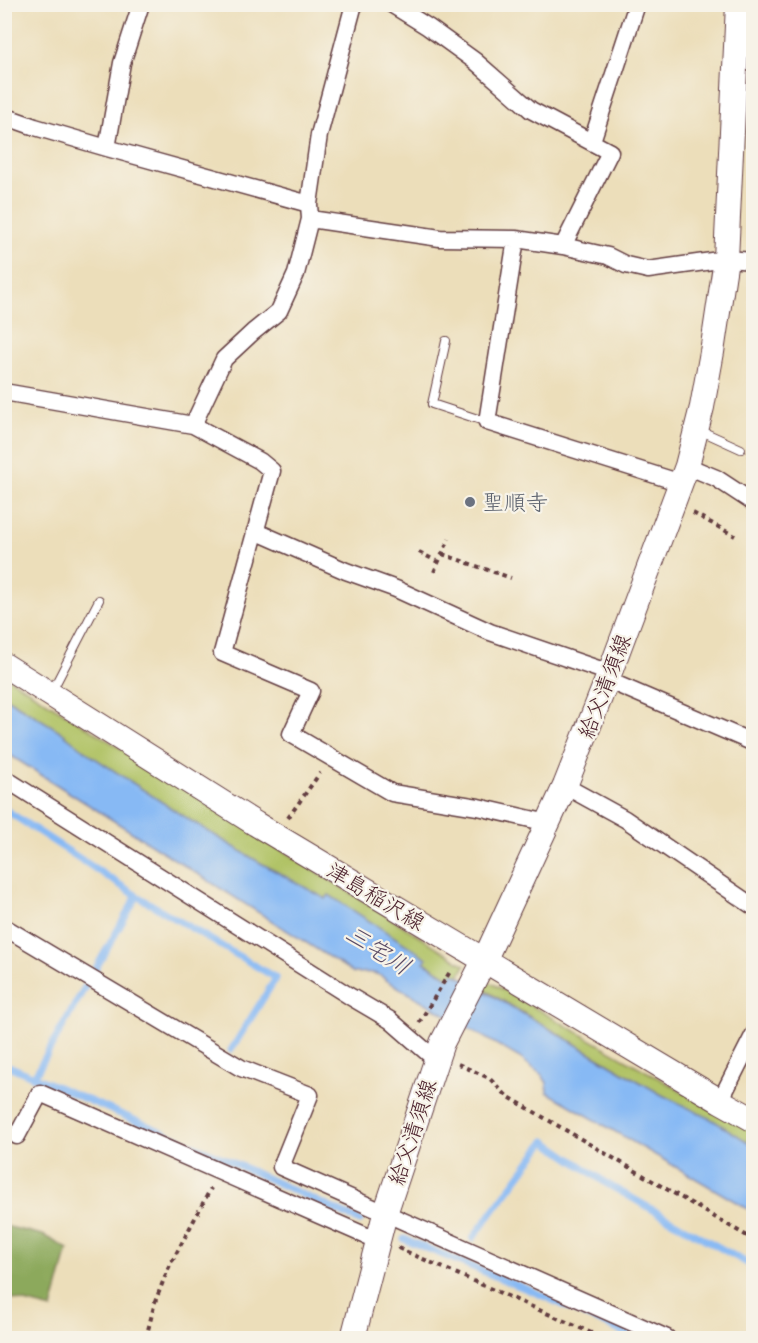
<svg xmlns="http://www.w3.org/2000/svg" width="758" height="1343" viewBox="0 0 758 1343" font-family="Mynerve,'Klee One',sans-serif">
<rect width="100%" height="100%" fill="#f7f3e8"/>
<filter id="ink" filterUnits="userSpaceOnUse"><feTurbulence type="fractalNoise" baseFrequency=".0167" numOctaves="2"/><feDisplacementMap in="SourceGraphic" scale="12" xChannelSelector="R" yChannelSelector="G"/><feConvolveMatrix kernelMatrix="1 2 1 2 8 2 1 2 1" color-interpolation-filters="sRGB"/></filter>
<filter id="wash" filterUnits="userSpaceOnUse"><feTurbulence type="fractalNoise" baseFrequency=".008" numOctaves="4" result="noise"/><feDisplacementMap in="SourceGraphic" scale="24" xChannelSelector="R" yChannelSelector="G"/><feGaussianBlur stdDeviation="1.35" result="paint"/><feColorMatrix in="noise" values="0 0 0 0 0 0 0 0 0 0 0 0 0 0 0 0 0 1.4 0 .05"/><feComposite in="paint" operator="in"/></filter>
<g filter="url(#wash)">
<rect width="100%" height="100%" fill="#ecdeba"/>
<path fill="#b1c366" stroke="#7e7148" stroke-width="1.5" d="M4,675L465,965L459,976L453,973L450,978L424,962L426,958L329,895L326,899L257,861L183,816L93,757L60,731L5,697Z
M486,980L753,1132V1145L710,1119L662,1095L483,989Z"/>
<path fill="#8ca95b" stroke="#6b6443" stroke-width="1.5" d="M5,1226L43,1235L68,1249L52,1309L5,1297Z"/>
<path fill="#87b9f4" stroke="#686c90" stroke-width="1.5" d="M4,697L60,731L93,757L183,816L257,861L326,899L329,895L427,958L424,962L449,978L453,973L459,976L662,1095L711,1119L753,1145V1212L547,1092V1083L542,1075L520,1058L386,980C377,971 366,972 354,973L5,752Z"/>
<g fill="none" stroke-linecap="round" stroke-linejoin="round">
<path stroke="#87b9f4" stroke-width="7" d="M4,809L137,896L276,978L231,1050
M96,968L137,896
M4,1064L225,1159L360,1221
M34,1077L85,987
M473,1238L545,1141L609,1185L754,1267
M404,1239L539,1294L636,1338"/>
</g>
</g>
<g filter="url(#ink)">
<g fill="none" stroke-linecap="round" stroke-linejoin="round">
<g stroke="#623c40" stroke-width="10">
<path id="service" d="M446,341L432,404L487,422
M697,429L741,449
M752,454L754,455
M51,693L99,600"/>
</g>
<g stroke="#623c40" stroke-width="19">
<path id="minor" d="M391,4L428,27L475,61L531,110L610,152L563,246
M4,116L35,127L107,148L309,204
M592,141L637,4
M107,148L122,63L141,4
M310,219L440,238L516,239L563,246L608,256L626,265L648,270L726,259L754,261
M516,239L487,422L681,483
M4,392L193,425L260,461L272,471L222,653L311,691L291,734L392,793L478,807L548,823
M193,425L224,359L253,332L279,311L296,274L310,219L309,204L319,135L354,4
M687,466L716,478L754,503
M255,531L346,571L396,589L490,632L610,673
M607,680L754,743
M4,778L351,997L390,1020L436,1060
M565,786L625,819L754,907
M4,927L241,1068L310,1095L281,1167L667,1338
M720,1101L754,1034
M17,1136L40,1093L378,1241"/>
</g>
<g stroke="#623c40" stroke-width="26">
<path id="secondary" d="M4,665L256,824L720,1101L754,1120
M353,1338L385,1214L442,1043L484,961L565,786L607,680L687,466L702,407L712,352L726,259L738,4"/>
</g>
<path stroke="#623c40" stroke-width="4" stroke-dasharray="4.5 4.5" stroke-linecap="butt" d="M693,513L735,536
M419,552L438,562
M442,554L511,578
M434,572L449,539
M288,818L320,773
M419,1023L451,970
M458,1064L489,1078L507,1096L754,1240
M398,1248L603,1338
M146,1338L155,1302L168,1269L211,1188"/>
<use href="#service" stroke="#fff" stroke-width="8"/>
<use href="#minor" stroke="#fff" stroke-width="16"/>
<use href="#secondary" stroke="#fff" stroke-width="24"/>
</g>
</g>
<circle fill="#6b7280" stroke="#f7f3e8" stroke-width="2" cx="470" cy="502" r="6"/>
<g text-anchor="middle" stroke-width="4.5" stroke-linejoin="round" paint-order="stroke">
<g font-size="22" fill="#5b616d" stroke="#f7f3e8" text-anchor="start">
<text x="482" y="510">聖順寺</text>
</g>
<g font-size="22" fill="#4a1f2b" stroke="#f7f3e8">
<text transform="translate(604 686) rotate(-69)" y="8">給父清須線</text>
<text transform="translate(376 896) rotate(31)" y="8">津島稲沢線</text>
<text transform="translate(412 1132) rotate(-72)" y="8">給父清須線</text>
</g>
<g font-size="24" font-style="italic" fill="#5c4d67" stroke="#f7f3e8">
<text transform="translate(378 950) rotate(32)" y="8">三宅川</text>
</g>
</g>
<rect width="758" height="1343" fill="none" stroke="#f7f3e8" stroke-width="24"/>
</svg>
